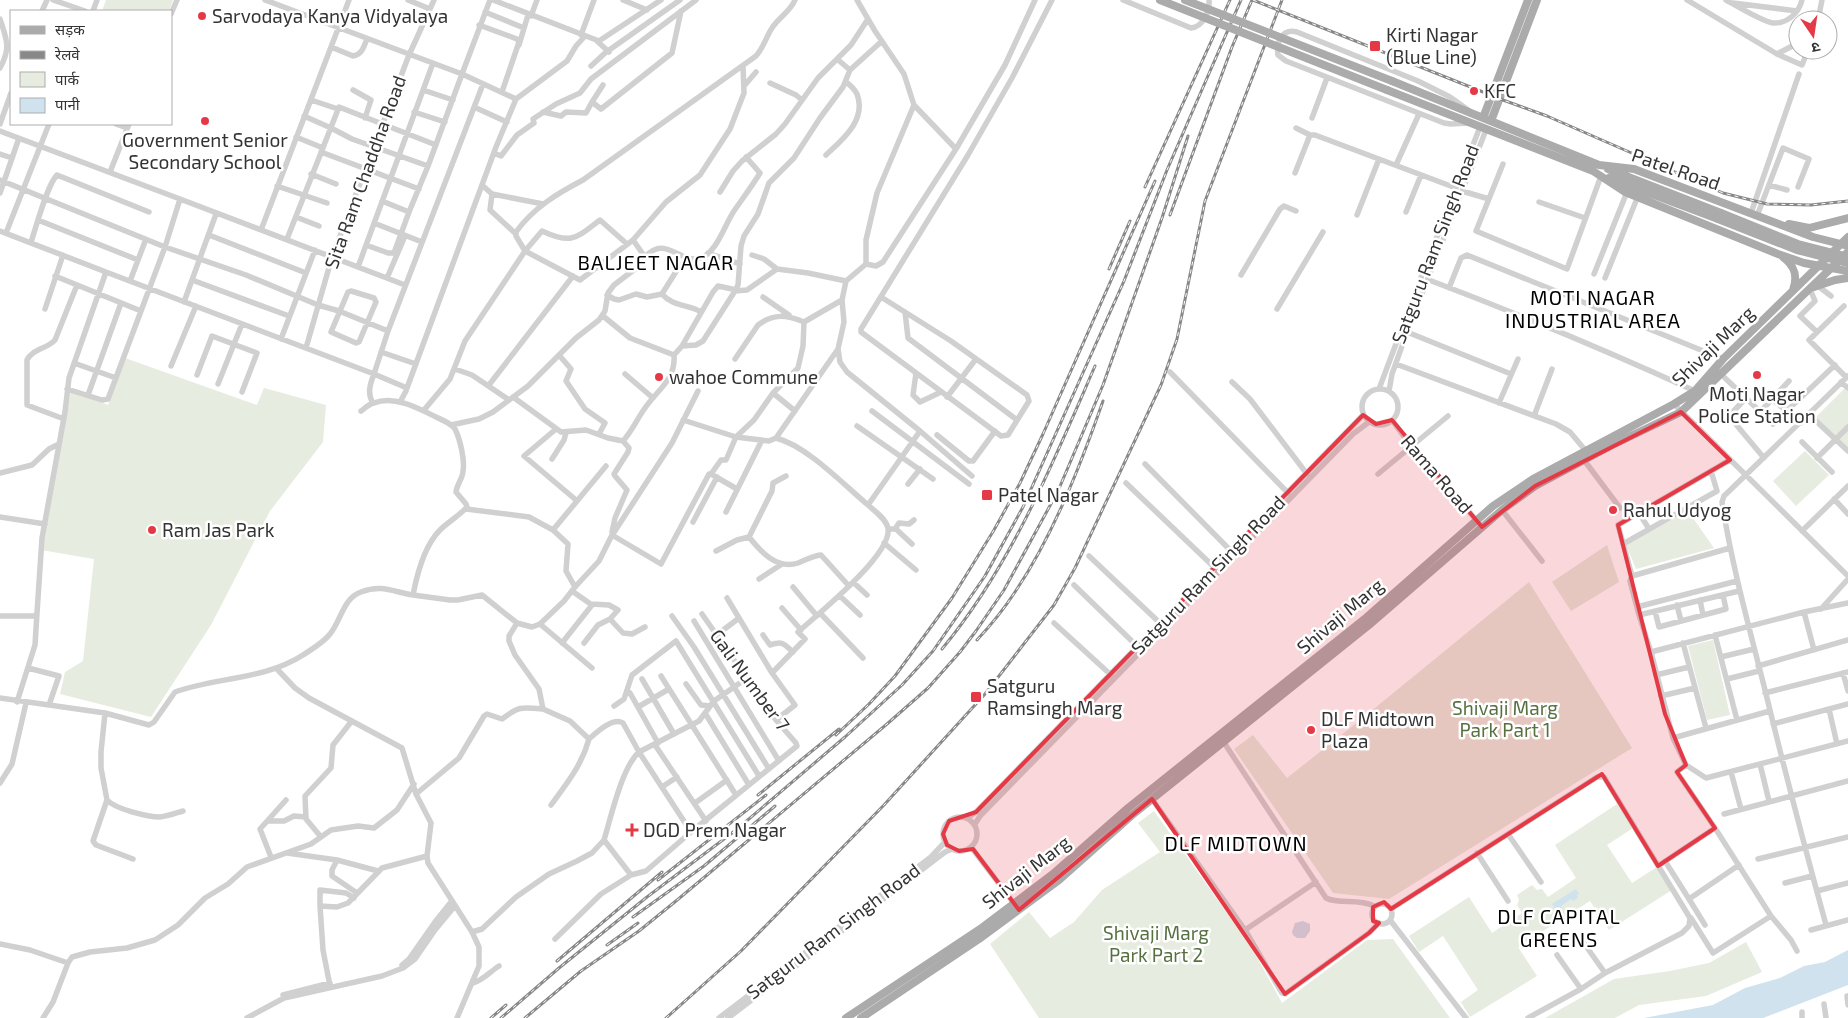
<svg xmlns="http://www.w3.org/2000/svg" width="1848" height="1018" viewBox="0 0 1848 1018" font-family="'Exo 2','Noto Sans Devanagari',sans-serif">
<rect width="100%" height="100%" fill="#fff"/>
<path fill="#e6ecdf" d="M106,0H173L169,11H102Z
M125,358L257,405L264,388L326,405L323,442L270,511L211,625L151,717L60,694L65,672L83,661L94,559L41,550L71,390L108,405Z
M1848,385V453L1813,420Z
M1805,451L1829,475L1796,506L1773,481Z
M1688,511L1714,548L1636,569L1626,545Z
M1607,545L1619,582L1571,611L1552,582Z
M1529,582L1632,748L1389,899L1333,893L1234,749L1253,735L1287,778L1359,721Z
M1713,640L1730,715L1707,720L1688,646Z
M1617,804L1633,828L1607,845L1632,883L1657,867L1672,890L1609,930L1590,901L1518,947L1537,976L1470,1017L1461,1002L1478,990L1443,936L1419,952L1409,936L1469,897L1492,933L1522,913L1517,905L1519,900L1517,895L1532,885L1537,890L1542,889L1548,897L1576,878L1555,845Z
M1154,811L1252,948L1282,1003L1367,940L1393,939L1450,1018H1039L990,944L1029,912L1050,938L1074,922L1102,890L1160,852L1138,823Z
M1746,942L1762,972L1706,996L1639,1005L1615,1018H1545L1614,979L1670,971L1709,963Z"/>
<path fill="#cfe2ee" d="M1576,889L1579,894L1577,895L1578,898L1573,901L1571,899L1561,906L1562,908L1557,911L1552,904Z
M1303,921L1310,924V931L1305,938H1297L1293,935L1292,932L1295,923Z
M1848,950V985L1763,1018H1644L1713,1005L1745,988L1780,978L1804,966L1825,962Z"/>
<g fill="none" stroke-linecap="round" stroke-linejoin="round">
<path stroke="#d0d0d0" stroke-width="5.5" d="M53,0L85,11
M265,0L462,74L490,0
M408,0L430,9
M493,0L599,41L661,0
M623,0L647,10
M857,0L875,31L904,74L914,105L877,193L866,240V264
M1123,0L1191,28C1203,27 1210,11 1209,0
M1687,0L1777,54L1802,65L1808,50
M1726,0C1735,5 1763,22 1773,23C1787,24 1799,13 1802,0
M1733,3L1797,11
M42,11L47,0
M93,11L97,0
M485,12L524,28
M171,14L177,0
M531,16L537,0
M0,19C7,40 11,48 0,68
M1818,20L1822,0
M479,25L517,39L519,42L502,92
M581,35L594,0
M597,41L609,52
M519,45L528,15
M331,47L353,56C362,55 364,46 367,39
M1777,54L1798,43
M591,66L605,53L680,0
M743,66L744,93L730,129L700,175L666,202L633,240L580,280L525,251L516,236V232C533,208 558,193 583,180L756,56C764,47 766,37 772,28C779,17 790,12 795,0
M850,70L882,41
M770,83L796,95L802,100
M744,86L756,72
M353,90L371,100L365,118
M423,90L453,100
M516,99L567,61L576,46L585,36
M311,100L338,109
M592,102L603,85
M914,105L956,149
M474,107L507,122
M414,112L445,122
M543,112L561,116L566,112L586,113L592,102L601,109L672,53L681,11
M304,116L331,128L352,139L428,166L409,212L382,201
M1312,118L1327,78
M1469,123L1451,124L1444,123L1286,61L1278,55C1276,42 1282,28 1297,32L1418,81L1450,97L1471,112
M0,124L11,93
M116,124L127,128
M1296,128L1310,135
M0,131L180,199L165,247L108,399L102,400L67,389
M296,137L323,148
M321,152L419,189
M494,153L501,156L517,135L534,123L533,119L556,104L580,93L591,79L696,0
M0,154L12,158
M826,155C842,140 867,120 857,94C855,90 850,85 846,82
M1503,164L1476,231L1567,269L1601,176
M1396,165L1419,114
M110,172L129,124
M1295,173L1310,135H1315L1456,188
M311,174L336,184
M0,180L165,247L246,275L318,305L339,311L388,331L483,84
M482,185L492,194L490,210L516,234
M1769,185L1787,190
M277,186L327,203
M1462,191L1489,199
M720,192L733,171L742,161L776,134L785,124L818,78L851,45L868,19
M0,193L19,138
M492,194L543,204
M180,199L405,285
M1539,202L1585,218
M1406,212L1421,175
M1751,213L1799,74
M1357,215L1379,159
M1757,216L1783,148L1809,159L1798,187
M296,217L319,226
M38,220L138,260
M374,223L422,242
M261,230L349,0
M0,231L106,272
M6,233L49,124
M209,235L306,273
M287,239L339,107L436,145
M31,242C36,228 47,185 57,175L149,212
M366,245L388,253H394L409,212
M708,253L740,264
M752,255L764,259L777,269
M645,257C666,234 680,265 701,258C717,252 725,224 734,211C743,198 752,186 760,173L746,157
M358,267L433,63
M1594,274L1627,192
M1241,275L1280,209L1284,206L1296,211
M55,276L141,311
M387,278L405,236
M1605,278L1638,196
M192,280L289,316
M1429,280C1519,314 1607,351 1695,391
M130,281L146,239
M1818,286L1831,296
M1449,288L1461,258L1467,255L1723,359
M1810,289L1815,301L1800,316L1817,332
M351,291L374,298L376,302L359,342L356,343L331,332L348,292Z
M735,291L747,290L777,269L808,273L846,281
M662,294L677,270L689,258
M607,295L614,299L619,300L636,294L647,297L662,294C673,307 688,304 701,312
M763,297L789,315
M881,297L951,341L1027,395L1029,401L1008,435L1001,436L861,332V329L968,155L1012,78L1052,0
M184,302L216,214
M1844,306L1809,340L1846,377
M45,309L63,255
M1277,309L1323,232
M905,312L908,338L1017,420
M603,316L630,338L674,355
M388,331L374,374L407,388L496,147L516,99L462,74L428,166
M1407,332L1511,374
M281,339L315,250
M682,346L696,345L703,341L735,291L738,285L741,246L744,236L758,214L769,183L794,158L820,118L843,87L850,70L837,59
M306,348L332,257L409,55L434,0
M838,349L776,438C807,446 843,484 868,505
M381,352L416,364
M559,355L571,369L566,381L585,409L605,423L599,434
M735,359L758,325C774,313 786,315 804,322L842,300
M74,363L116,378
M1396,364L1556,424L1570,432L1586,451
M171,366L196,306
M455,369L472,375L509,400
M1170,372L1288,493
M916,373L913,395L920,402L941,392
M625,374L653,398
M197,375L212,336L257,353L242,392
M1725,378L1773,424L1835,365
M1232,382L1250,399L1307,474
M1841,382L1848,388
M218,384L242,324
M489,385L573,276
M1379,389L1420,280L1480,127
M1362 407a18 18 0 1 1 36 0a18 18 0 1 1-36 0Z
M1389,391L1392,374L1407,332L1486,130
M773,393L795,411
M88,395L121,303
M513,397L561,432L586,430L608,438L623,441L629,448L628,452L614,474L615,476L627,490L615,518L612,532
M947,397L976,359
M1746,398L1729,416L1764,458
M1772,399L1801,423
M400,402L406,391
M1499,403L1518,359
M1674,404L1848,576
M424,410L450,379L465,341L525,251L542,231C572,245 576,238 600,220L627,244
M872,411L969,484
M1761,411L1789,381
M1534,416L1552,369
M64,419L27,405V360C32,349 47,349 55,340L77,285
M683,420L736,437L726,460H721L711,474
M1392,420L1410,445L1479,523
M1815,420L1848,451
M451,425L479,419L493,412L528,386L576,338L599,320L605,311L608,293L614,285L639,266L645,257L633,240
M857,426L933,479
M556,429L524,456L576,500
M920,431L972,476
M937,435L969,461H973L995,431
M776,438L769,441L736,437L754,420L773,393L798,368L803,346L804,322
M623,441C632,431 637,419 645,408C657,390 676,380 674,355L682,346L713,292L718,286L732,289L735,291
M1802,442L1832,472
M1817,458L1848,427
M552,459L564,440L566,433
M1584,460L1620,508
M1145,464L1231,551
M0,473L32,465L49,449L59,444
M1378,474L1448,416
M1126,483L1215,568
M908,484L920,469
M1834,499L1848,514
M466,509L529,517L553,530L568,544L566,571L575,587
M1502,510L1542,561
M726,512L762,440
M1639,513L1649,529
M0,517L45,524
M693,522L717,477
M888,529H896L912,544
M895,529L899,523L909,524L914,520
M553,530L606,466
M1802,531L1848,486
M612,535L661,564L709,474H711L737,489
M749,537L772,491L773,483L786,476
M884,543L916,570
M1623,544L1717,491L1711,471
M716,551L737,540L749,537C761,552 777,570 798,563C806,560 812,556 821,555L849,586
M1089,556L1161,624
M1632,576L1618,525L1730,460
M759,579L782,564
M853,582L867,595
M1074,585L1138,647
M793,587L817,616
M1739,591L1639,615L1651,652L1673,738L1686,765L1706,778L1848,741
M413,595L450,600H458L482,595L517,623L509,636V641L515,655L539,689L543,709C522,707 519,706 502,719L487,714L484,716L459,758L416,794
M840,596L860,615
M727,598L772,673
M1700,600L1703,615
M1677,605L1681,621
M1637,607L1737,581
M782,608L801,630
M1821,609L1848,579
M1655,611L1659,627L1726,609L1723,595
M1804,612L1814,650
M820,613L863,658
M1639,615L1630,581L1632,576L1730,548
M0,616H35L37,613L42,538L65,412L69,378L106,272L374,374C370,384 367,394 373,403
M672,616L694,647L769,769
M610,619L623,633L632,634L645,627
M694,621L779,761
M517,623L532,627L540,624L564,601L575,587L599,561L611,537L672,443L698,391
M1054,623L1111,675
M540,624L592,668
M718,634L739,618
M763,635L770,645C783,641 783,643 793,652
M1715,635L1737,720
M562,643L592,605L572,591
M584,643L598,625L610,619L618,610L609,605L591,604
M1683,643L1706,728
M1651,652L1804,612L1848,603
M1721,657L1754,649
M1758,666L1848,640
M28,668L59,676L49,705
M277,669L295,688L309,698L402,748L416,794L431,823L427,856L428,863L472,932L479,947V966L457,1018
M1843,673L1848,691
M1656,675L1689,667
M661,676L736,795
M642,679L674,734
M1727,679L1759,671
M686,684L701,705L710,706
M630,693L658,743
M1765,693L1848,672
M1661,696L1695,688
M0,698L105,713L149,725L154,722L175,692C217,677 264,680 303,655C312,649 323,643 330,634C341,621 343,598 361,592C382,584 393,592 413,595C417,574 424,546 440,530C448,522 459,516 467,507L466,504L456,492C457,484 463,478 463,471C465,460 460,439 455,429C451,423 442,420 436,417C418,408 394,395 374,403C369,404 365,408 361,411
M17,702L35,645L37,613
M614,706L624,699L632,675L676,641L759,776
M638,707L669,689
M543,709L570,721L589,739C582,765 567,783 551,805
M1829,709L1837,744
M105,713L101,752V768L107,800L93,841L96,845L133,859
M705,713L749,785
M776,720L795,705L772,673L805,639L798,632C817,615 893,554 888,528C886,519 875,511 868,505L920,431L847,372L840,362L838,349L844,322L842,300L846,281L866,264L876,266L883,262L956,149L1005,65L1035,0
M1773,724L1848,704
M1673,738L1770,711
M589,739C597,732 613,717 623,723L639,752L691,832
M1223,741L1326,898C1339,905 1358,898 1374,906
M655,745L706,821
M1760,764L1769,801
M1731,772L1741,809
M0,783L12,764L26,703
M662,787L677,777
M1152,799L1245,930L1316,882
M107,800C115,809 148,817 160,817C168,816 176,813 183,811
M695,803L727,780
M1724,814L1848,781
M943 834a17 17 0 1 1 34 0a17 17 0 1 1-34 0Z
M967,818L976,812L1363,415
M268,821H284L294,816L306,817
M975,824L980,816L1353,434L1369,422
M1715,828L1771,916L1791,940L1797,951
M1508,834L1541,882
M321,837L306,819L305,796L331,768L333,745L351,722
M604,840L631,875
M971,847L1019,910
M287,853L337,860L378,871
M1477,853L1508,901
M271,857L260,829L286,800
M1758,859L1848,837
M337,860L332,870V876L357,893
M1665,861L1689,899L1739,865
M1658,866L1715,828L1677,772L1686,765
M1785,883L1812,876
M1817,891L1848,883
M1689,899L1705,925
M1372 914a10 10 0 1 1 20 0a10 10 0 1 1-20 0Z
M320,906V890L346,893L354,898
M1391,909L1597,777H1604L1690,918L1689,926L1682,933L1605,973L1581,989L1528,1018
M1691,918L1713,953L1771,916
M1390,920L1466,1018
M1826,925C1805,848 1785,772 1766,694C1750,630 1732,567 1722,502L1724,496L1848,376
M1245,930L1282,993L1285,994L1369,933L1379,923
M1811,930L1848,920
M472,932L482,929L516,897L549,874L577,861L592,853L604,840C611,817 622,767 639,752L699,721L714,701L747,678
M555,939L601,894L631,875L646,871L691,832L797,746L796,743L776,720L702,614
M1581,939L1605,973
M0,944L30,950L68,963
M1557,955L1581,989
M402,965L409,959L435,922L451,902
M473,983C482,981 491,971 499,966
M330,986L323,950L320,906L337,907L348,903L382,868L427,856
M283,995L330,983
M1847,996L1848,1005
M1824,1004L1826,1018
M1802,1012V1018
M43,1018L53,1002L68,963L72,957L90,952L127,948L155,940L178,925L205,898L228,884L247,867L311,844L331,830L358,826L374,828L397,810L414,784
M247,1018L284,998L382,976L403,968L415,959L435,930L454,907
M719,1018L931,857L945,842
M728,1018L945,852L952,849"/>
<path stroke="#ababab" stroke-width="8" d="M1392,81L1599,165L1634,169L1813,237L1848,246
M1387,90L1593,171L1625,192L1778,254L1804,263L1848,271
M1483,118L1528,0
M1491,121L1537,0
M1608,169L1721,213
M1609,178L1718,219
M1789,224L1809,228L1848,218
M1783,257C1795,266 1798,276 1793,290
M1814,287L1835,280L1848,278
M846,1018L983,927L1053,874L1128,808L1367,617L1493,506L1533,479L1674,404L1695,391L1723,359L1848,237
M861,1018L979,939L1059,880L1131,816L1369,625L1502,510L1535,486L1612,445L1681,412L1848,252"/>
<g stroke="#888" stroke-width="3">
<path id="rail" d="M1253,0L1503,100L1547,116L1723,193L1767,204L1811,205L1848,201
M1145,187L1230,0
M1170,215L1232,47L1252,0
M1109,269L1130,221
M977,640C991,625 1004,609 1015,592C1053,536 1081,464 1103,401
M942,649C1011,566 1052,465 1095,366
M836,735L869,704L895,676L952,598L994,530L1020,483L1043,434L1155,181
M758,795L839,729
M658,880L766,795
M633,917L704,866L775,806
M607,945L638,923
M557,961L662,872
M491,1018L506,1005
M501,1018L559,968L647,897L736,830L845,737L902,685L933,651L985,576L1023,507L1124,281L1167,170L1241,0
M525,1018L581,971L639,931L676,901L887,724L928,688L960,652L976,631L1004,590L1058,491L1103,385L1162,218L1188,136
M666,1018L741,951L884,805L985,694L1054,605L1075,568L1161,385L1177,339L1205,201L1282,0"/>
</g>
<use href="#rail" stroke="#fff" stroke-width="1" stroke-dasharray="4" stroke-linecap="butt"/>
<path stroke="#ababab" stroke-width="8" d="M1160,0L1387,90
M1185,0L1392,81
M1721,213L1798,244L1848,257
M1718,219L1797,250L1848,263"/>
</g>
<path fill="#e63946" fill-opacity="0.2" stroke="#e63946" stroke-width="4" stroke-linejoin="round" d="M1681,412L1730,460L1618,525L1665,714L1686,765L1677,772L1715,828L1658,866L1602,774L1391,909L1384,902L1373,907V921L1379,923L1369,933L1285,994L1152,799L1019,910L973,849L959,851L947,845L943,834L949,821L976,812L1363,415L1376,424L1392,420L1482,527L1535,486Z"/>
<g fill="#e63946" stroke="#fff" stroke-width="2">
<circle cx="202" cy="16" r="5"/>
<rect x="1369" y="40" width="12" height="12" rx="2.5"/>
<circle cx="1474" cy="91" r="5"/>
<circle cx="205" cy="121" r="5"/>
<circle cx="1757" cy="375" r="5"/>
<circle cx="659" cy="377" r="5"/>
<rect x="981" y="489" width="12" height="12" rx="2.5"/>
<circle cx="1613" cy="510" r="5"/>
<circle cx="152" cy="530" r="5"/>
<rect x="970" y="691" width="12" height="12" rx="2.5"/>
<circle cx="1311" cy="730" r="5"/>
<path d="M629.5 822.5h5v5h5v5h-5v5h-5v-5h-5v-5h5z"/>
</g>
<g text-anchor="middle" stroke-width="5" stroke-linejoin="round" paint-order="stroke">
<g font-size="19" fill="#333" stroke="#fff" text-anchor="start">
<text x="212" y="23">Sarvodaya Kanya Vidyalaya</text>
<text x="1386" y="42">Kirti Nagar<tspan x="1386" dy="22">(Blue Line)</tspan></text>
<text x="1484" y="98">KFC</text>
<text x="205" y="147" text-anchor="middle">Government Senior<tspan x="205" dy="22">Secondary School</tspan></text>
<text x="669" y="384">wahoe Commune</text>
<text x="1757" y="401" text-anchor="middle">Moti Nagar<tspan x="1757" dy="22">Police Station</tspan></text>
<text x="998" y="502">Patel Nagar</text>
<text x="1623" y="517">Rahul Udyog</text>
<text x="162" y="537">Ram Jas Park</text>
<text x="987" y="693">Satguru<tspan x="987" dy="22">Ramsingh Marg</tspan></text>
<text x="1321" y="726">DLF Midtown<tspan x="1321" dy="22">Plaza</tspan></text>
<text x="643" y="837">DGD Prem Nagar</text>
</g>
<g font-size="19" fill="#333" stroke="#fff">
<text transform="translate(1676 169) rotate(19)" y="7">Patel Road</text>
<text transform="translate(365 172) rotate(-70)" y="7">Sita Ram Chaddha Road</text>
<text transform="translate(1435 244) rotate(-69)" y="7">Satguru Ram Singh Road</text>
<text transform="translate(1713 346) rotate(-44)" y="7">Shivaji Marg</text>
<text transform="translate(1437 474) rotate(49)" y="7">Rama Road</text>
<text transform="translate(1208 575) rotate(-46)" y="7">Satguru Ram Singh Road</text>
<text transform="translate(1340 616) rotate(-40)" y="7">Shivaji Marg</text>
<text transform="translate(750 680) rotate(54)" y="7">Gali Number 7</text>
<text transform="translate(1026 872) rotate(-38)" y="7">Shivaji Marg</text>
<text transform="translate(833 931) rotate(-37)" y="7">Satguru Ram Singh Road</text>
</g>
<g font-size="19" fill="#56703f" stroke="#fff">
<text x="1505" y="715">Shivaji Marg<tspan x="1505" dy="22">Park Part 1</tspan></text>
<text x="1156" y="940">Shivaji Marg<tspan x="1156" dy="22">Park Part 2</tspan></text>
</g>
<g font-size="20" letter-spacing="1" fill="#000" stroke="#fff">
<text x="656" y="270">BALJEET NAGAR</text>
<text x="1593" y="305">MOTI NAGAR<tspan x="1593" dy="23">INDUSTRIAL AREA</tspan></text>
<text x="1236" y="851">DLF MIDTOWN</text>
<text x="1559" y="924">DLF CAPITAL<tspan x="1559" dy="23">GREENS</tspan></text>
</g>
</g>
<rect x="10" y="10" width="162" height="115" fill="#ffffff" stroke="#adadad"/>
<rect x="20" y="26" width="25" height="8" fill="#ababab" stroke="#adadad"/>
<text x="55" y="35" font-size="15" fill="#333333">सड़क</text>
<rect x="20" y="51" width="25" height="8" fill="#888888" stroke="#adadad"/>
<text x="55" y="60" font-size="15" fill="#333333">रेलवे</text>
<rect x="20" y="72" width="25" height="15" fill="#e6ecdf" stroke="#adadad"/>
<text x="55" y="85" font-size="15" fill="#333333">पार्क</text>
<rect x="20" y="98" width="25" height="15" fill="#cfe2ee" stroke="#adadad"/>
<text x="55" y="110" font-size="15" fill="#333333">पानी</text>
<g transform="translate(1813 35) rotate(167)"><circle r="24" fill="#ffffff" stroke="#adadad"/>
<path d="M0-4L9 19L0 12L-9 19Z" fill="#e63946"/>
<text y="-8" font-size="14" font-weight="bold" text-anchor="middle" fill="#333333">उ</text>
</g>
</svg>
